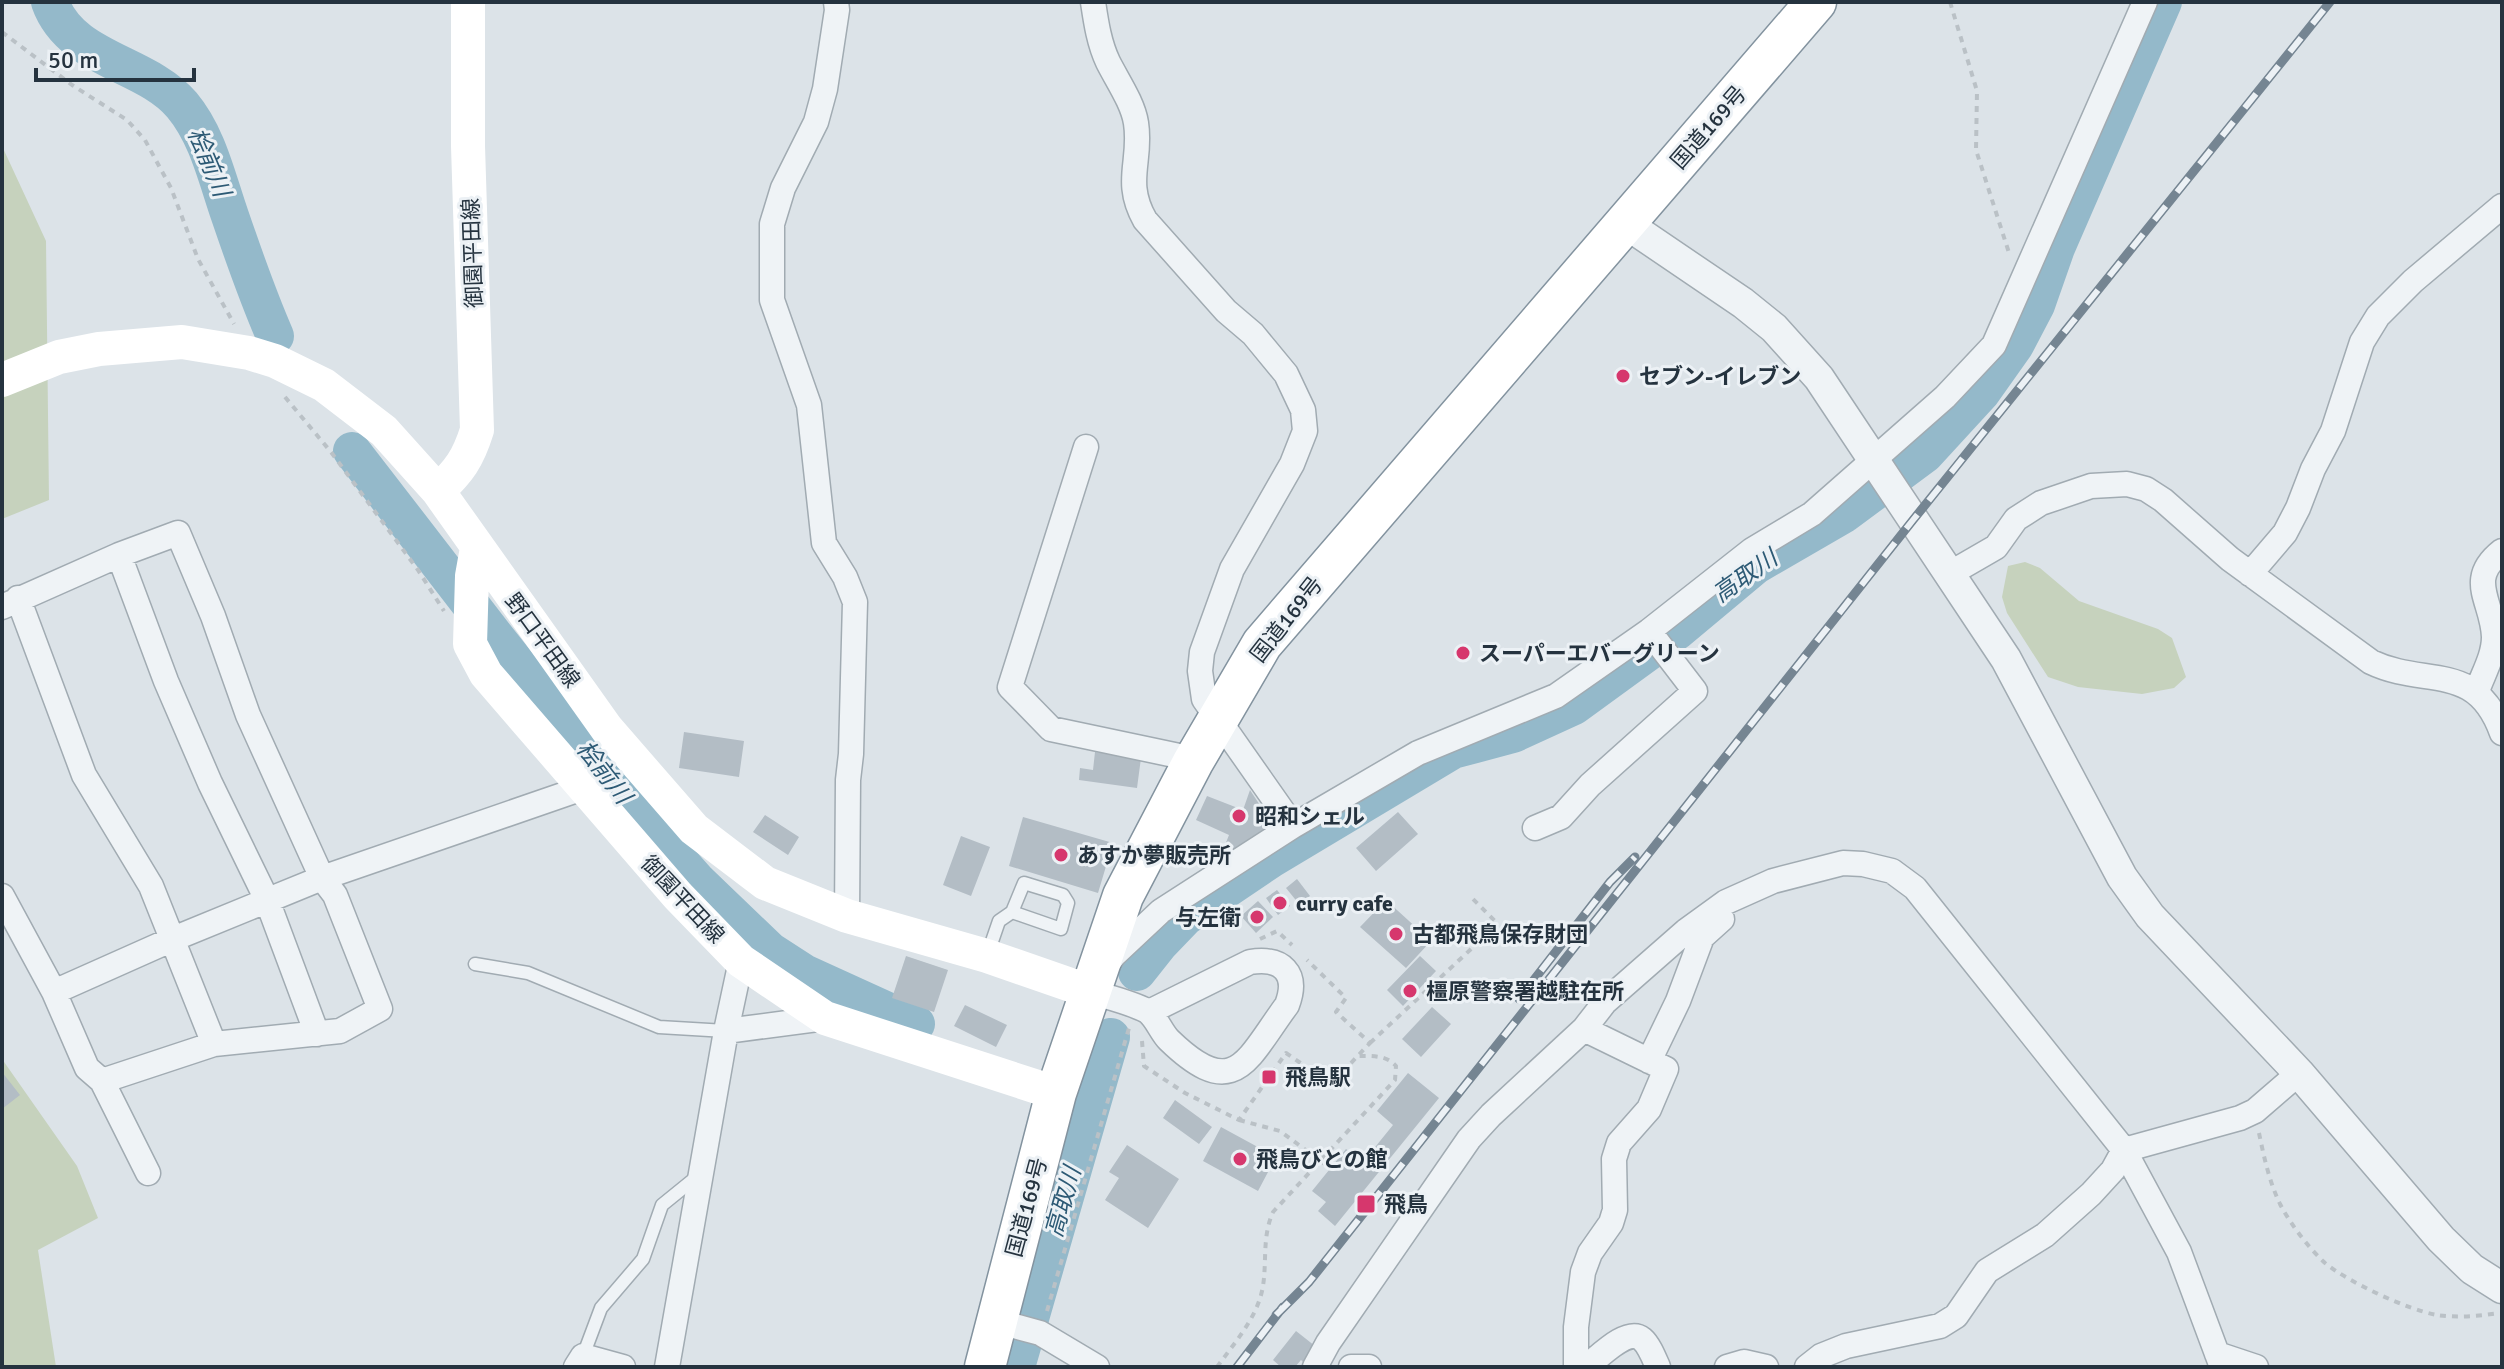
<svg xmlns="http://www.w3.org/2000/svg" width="2504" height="1369" viewBox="0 0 2504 1369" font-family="Signika,'Noto Sans JP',sans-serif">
<rect width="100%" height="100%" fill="#dce3e8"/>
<path fill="#c6d2bd" d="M2,146L46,241L49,500L2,519Z
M2025,562L2040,568L2079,601L2158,629L2172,638L2186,677L2174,688L2142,694L2078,687L2048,677L2007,613L2002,597L2008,566Z
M2,1059L77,1166L98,1218L38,1250L56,1367H2Z"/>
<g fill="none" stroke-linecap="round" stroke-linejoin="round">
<path stroke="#94b9ca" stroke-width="38" d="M50,2C71,61 146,62 182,105C208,136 217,179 230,216C244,257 258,297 275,336
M352,451L494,635L626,801L698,882L770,951L804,973L916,1024
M1137,972L1160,943L1185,917L1271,859L1453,750L1513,734L1574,706L1677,631L1756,565L1844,514L1925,454L1981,393L2015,345L2036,305L2056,248L2163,2
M1016,1367L1111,1037"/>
</g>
<path fill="#b3bdc5" d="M684,732L744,741L739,777L679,768Z
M1095,752L1141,758L1137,788L1079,780L1080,768L1093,770Z
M1250,790L1269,819L1263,836L1239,852L1225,845L1229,835L1196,820L1207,796L1243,810Z
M1398,812L1418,834L1376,871L1356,848Z
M765,815L799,837L788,855L753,832Z
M1023,817L1113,843L1098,893L1009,866Z
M961,836L990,847L971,896L943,885Z
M1297,879L1310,896L1299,904L1286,888Z
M1277,890L1290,906L1278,915L1266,898Z
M1386,900L1431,941L1406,968L1360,927Z
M1258,901L1273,917L1256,933L1241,916Z
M906,956L948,970L934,1012L892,998Z
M1420,956L1436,971L1403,1006L1387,990Z
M965,1005L1007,1025L996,1047L954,1026Z
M1432,1007L1451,1024L1421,1057L1402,1039Z
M2,1072L20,1095L2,1109Z
M1408,1073L1439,1098L1335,1226L1318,1211L1326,1202L1312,1191L1346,1149L1363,1162L1393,1125L1377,1111Z
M1175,1100L1212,1127L1199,1144L1163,1118Z
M1221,1127L1276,1157L1258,1191L1203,1161Z
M1127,1145L1179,1179L1148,1228L1105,1200L1119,1178L1109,1172Z
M1296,1331L1315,1346L1303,1362L1301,1360L1295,1367H1281L1273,1360Z"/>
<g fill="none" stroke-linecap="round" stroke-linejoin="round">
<g stroke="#a1abb2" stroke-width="15">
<path id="service" d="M988,953L999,921L1012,912L1024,883L1063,895L1068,903L1061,929L1012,912
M475,964L528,973L659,1027L726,1031
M583,1356L601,1308L643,1259L662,1205L699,1175"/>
</g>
<g stroke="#a1abb2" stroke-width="27">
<path id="minor" d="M836,2L837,10L825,89L816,122L783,188L772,224V300L809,405L824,543L845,577L855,602L851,754L848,780L847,916
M1093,2C1096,22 1099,43 1108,62C1117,80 1133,103 1136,123C1142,161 1123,181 1145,220L1226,311L1253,334L1286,374L1303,410L1305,431L1292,464L1232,569L1202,652L1200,671L1204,699L1293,826
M1086,447L1010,687L1051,729L1179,756L1193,762
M119,555L166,681L210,783L267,900L317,1034
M1951,573L1996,547L2016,519L2041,503L2091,486L2127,484L2146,489L2163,500L2230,559L2371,662C2425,688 2476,660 2502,733
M2250,574L2285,533L2298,508L2313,469L2333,431L2362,342L2378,316L2413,281L2502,206
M18,598L84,775L151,886L214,1044
M2,607L119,555L178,533L213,616L248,715L322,878L335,895L380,1009L340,1031L214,1044L102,1081
M2477,691C2483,674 2494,656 2494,637C2493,601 2465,580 2502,551
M1535,828L1561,817L1590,785L1695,691L1649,631
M2,896L54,992L173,939L322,878L583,788
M54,992L87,1068L102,1081L148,1173
M1149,1012L1250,962C1282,957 1299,973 1287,1005C1247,1059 1235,1104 1169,1040C1161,1032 1156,1017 1147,1011C1130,1002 1107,997 1088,991L1114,955L1161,911L1293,826L1418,753L1556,696L1649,631L1752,550L1812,514L1945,397L1994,345L2145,2
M726,1031L825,1018
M1649,1061L1678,1001L1702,937L1722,919
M996,1321L1040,1333L1097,1367
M2217,1354L2256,1367
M576,1367L583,1356L623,1367
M667,1367L726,1031L741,961
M1315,1367L1328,1343L1469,1139L1491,1115L1584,1029L1605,1002L1686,931L1726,902L1773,881L1843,863L1863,864L1892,871L1915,888L2124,1150L2179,1252L2222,1367
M1351,1367H1369
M1576,1367V1327L1583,1272L1590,1253L1611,1223L1615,1210L1614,1159L1619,1143L1649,1109L1666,1069L1584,1029
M1586,1367C1598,1358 1627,1327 1642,1339C1649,1345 1654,1358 1658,1367
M1727,1367L1744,1362L1766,1367
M1807,1367L1821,1356L1846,1346L1940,1326L1956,1316L1987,1271L2045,1235L2091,1194L2113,1170L2124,1150L2240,1118L2255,1111L2299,1073"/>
</g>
<g stroke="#a1abb2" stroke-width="33">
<path id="tertiary" d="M1625,223L1743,303L1774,328L1819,378L2006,659L2122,877L2150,916L2299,1073L2441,1239L2472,1269L2502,1288"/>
</g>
<g stroke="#83939f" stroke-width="43">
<path id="trunk" d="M985,1367L1056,1093L1123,896L1193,762L1262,644L1816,2"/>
</g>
<path stroke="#bac1c6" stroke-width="4" stroke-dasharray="6 6" stroke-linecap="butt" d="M1950,2L1977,91L1976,150L2010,256
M2,32L72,85L127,120L145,140L171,188L198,259L234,324
M285,397L331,452L418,570L444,611
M1260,939L1277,931L1292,945
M1142,1041L1144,1066L1185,1093L1239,1120L1286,1053L1331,1084L1370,1043L1336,1012L1346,998L1307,960
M1370,1043L1498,924L1471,897
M1239,1120L1280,1131L1330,1168
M2259,1133C2264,1157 2269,1181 2280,1204C2291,1225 2308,1247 2325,1263C2348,1282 2408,1310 2437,1315C2457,1318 2479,1316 2499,1313
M1047,1311L1129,1028
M1217,1367C1235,1342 1258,1317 1263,1286C1267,1260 1262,1237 1273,1212L1395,1080L1396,1066C1386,1055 1373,1056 1359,1056"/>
<use href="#service" stroke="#eff3f6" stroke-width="12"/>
<use href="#minor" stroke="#eff3f6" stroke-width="24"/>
<use href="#tertiary" stroke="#eff3f6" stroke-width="30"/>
<path stroke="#fff" stroke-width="34" d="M2,380L59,357L99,349L182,342L249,353L275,361L324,385L384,431L438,491L607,729L694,829L765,883L847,916L987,956L1088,991
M438,491C459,471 468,459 477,430L468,146V2
M477,548L472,576L470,644L486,674L678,896L741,961L825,1018L1056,1093"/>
<use href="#trunk" stroke="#fff" stroke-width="40"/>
<g stroke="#758592" stroke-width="9">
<path id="rail" d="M1519,999L1610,882L1635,857
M1276,1315L1309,1282L1913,520L2330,2
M1237,1367L1283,1307"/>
</g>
<use href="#rail" stroke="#ecf1f5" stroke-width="6" stroke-dasharray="18" stroke-linecap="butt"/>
</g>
<g fill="#d6376d" stroke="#ecf1f5" stroke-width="3">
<circle cx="1623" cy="376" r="8"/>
<circle cx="1463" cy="653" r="8"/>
<circle cx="1239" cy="816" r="8"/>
<circle cx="1061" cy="855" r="8"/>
<circle cx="1280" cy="903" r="8"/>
<circle cx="1257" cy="917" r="8"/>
<circle cx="1396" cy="934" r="8"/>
<circle cx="1410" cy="991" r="8"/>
<rect x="1261" y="1069" width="16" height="16" rx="4"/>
<circle cx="1240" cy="1159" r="8"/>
<rect x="1356" y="1194" width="20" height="20" rx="4"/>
</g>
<g text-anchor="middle" stroke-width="6" stroke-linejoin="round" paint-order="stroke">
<g font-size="22" fill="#25333f" stroke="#ecf1f5">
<text transform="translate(1708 127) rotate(-49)" y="8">国道169号</text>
<text transform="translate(472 253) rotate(-92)" y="8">御園平田線</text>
<text transform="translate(1286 619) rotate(-52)" y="8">国道169号</text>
<text transform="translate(543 640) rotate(54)" y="8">野口平田線</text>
<text transform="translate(683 899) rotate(47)" y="8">御園平田線</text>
<text transform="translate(1026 1207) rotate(-75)" y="8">国道169号</text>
</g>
<g font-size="22" font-weight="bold" fill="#25333f" stroke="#ecf1f5" text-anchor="start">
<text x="1639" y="384">セブン-イレブン</text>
<text x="1479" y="661">スーパーエバーグリーン</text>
<text x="1255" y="824">昭和シェル</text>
<text x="1077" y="863">あすか夢販売所</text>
<text x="1296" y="911">curry cafe</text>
<text x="1241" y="925" text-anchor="end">与左衛</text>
<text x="1412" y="942">古都飛鳥保存財団</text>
<text x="1426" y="999">橿原警察署越駐在所</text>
<text x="1285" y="1085">飛鳥駅</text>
<text x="1256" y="1167">飛鳥びとの館</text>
<text x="1384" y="1212">飛鳥</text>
</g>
<g font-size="24" font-style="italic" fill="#2d5a75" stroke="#ecf1f5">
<text transform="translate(209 162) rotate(67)" y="8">桧前川</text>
<text transform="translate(1745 576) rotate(-35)" y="8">高取川</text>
<text transform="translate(604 772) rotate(52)" y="8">桧前川</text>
<text transform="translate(1063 1202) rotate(-74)" y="8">高取川</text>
</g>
</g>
<rect width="2504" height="1369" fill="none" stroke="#25333f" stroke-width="8"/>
<path d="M36 68v12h158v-12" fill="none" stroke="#25333f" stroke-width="4"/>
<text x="48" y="68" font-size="24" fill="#25333f" stroke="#ecf1f5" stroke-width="6" paint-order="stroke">50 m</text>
</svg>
